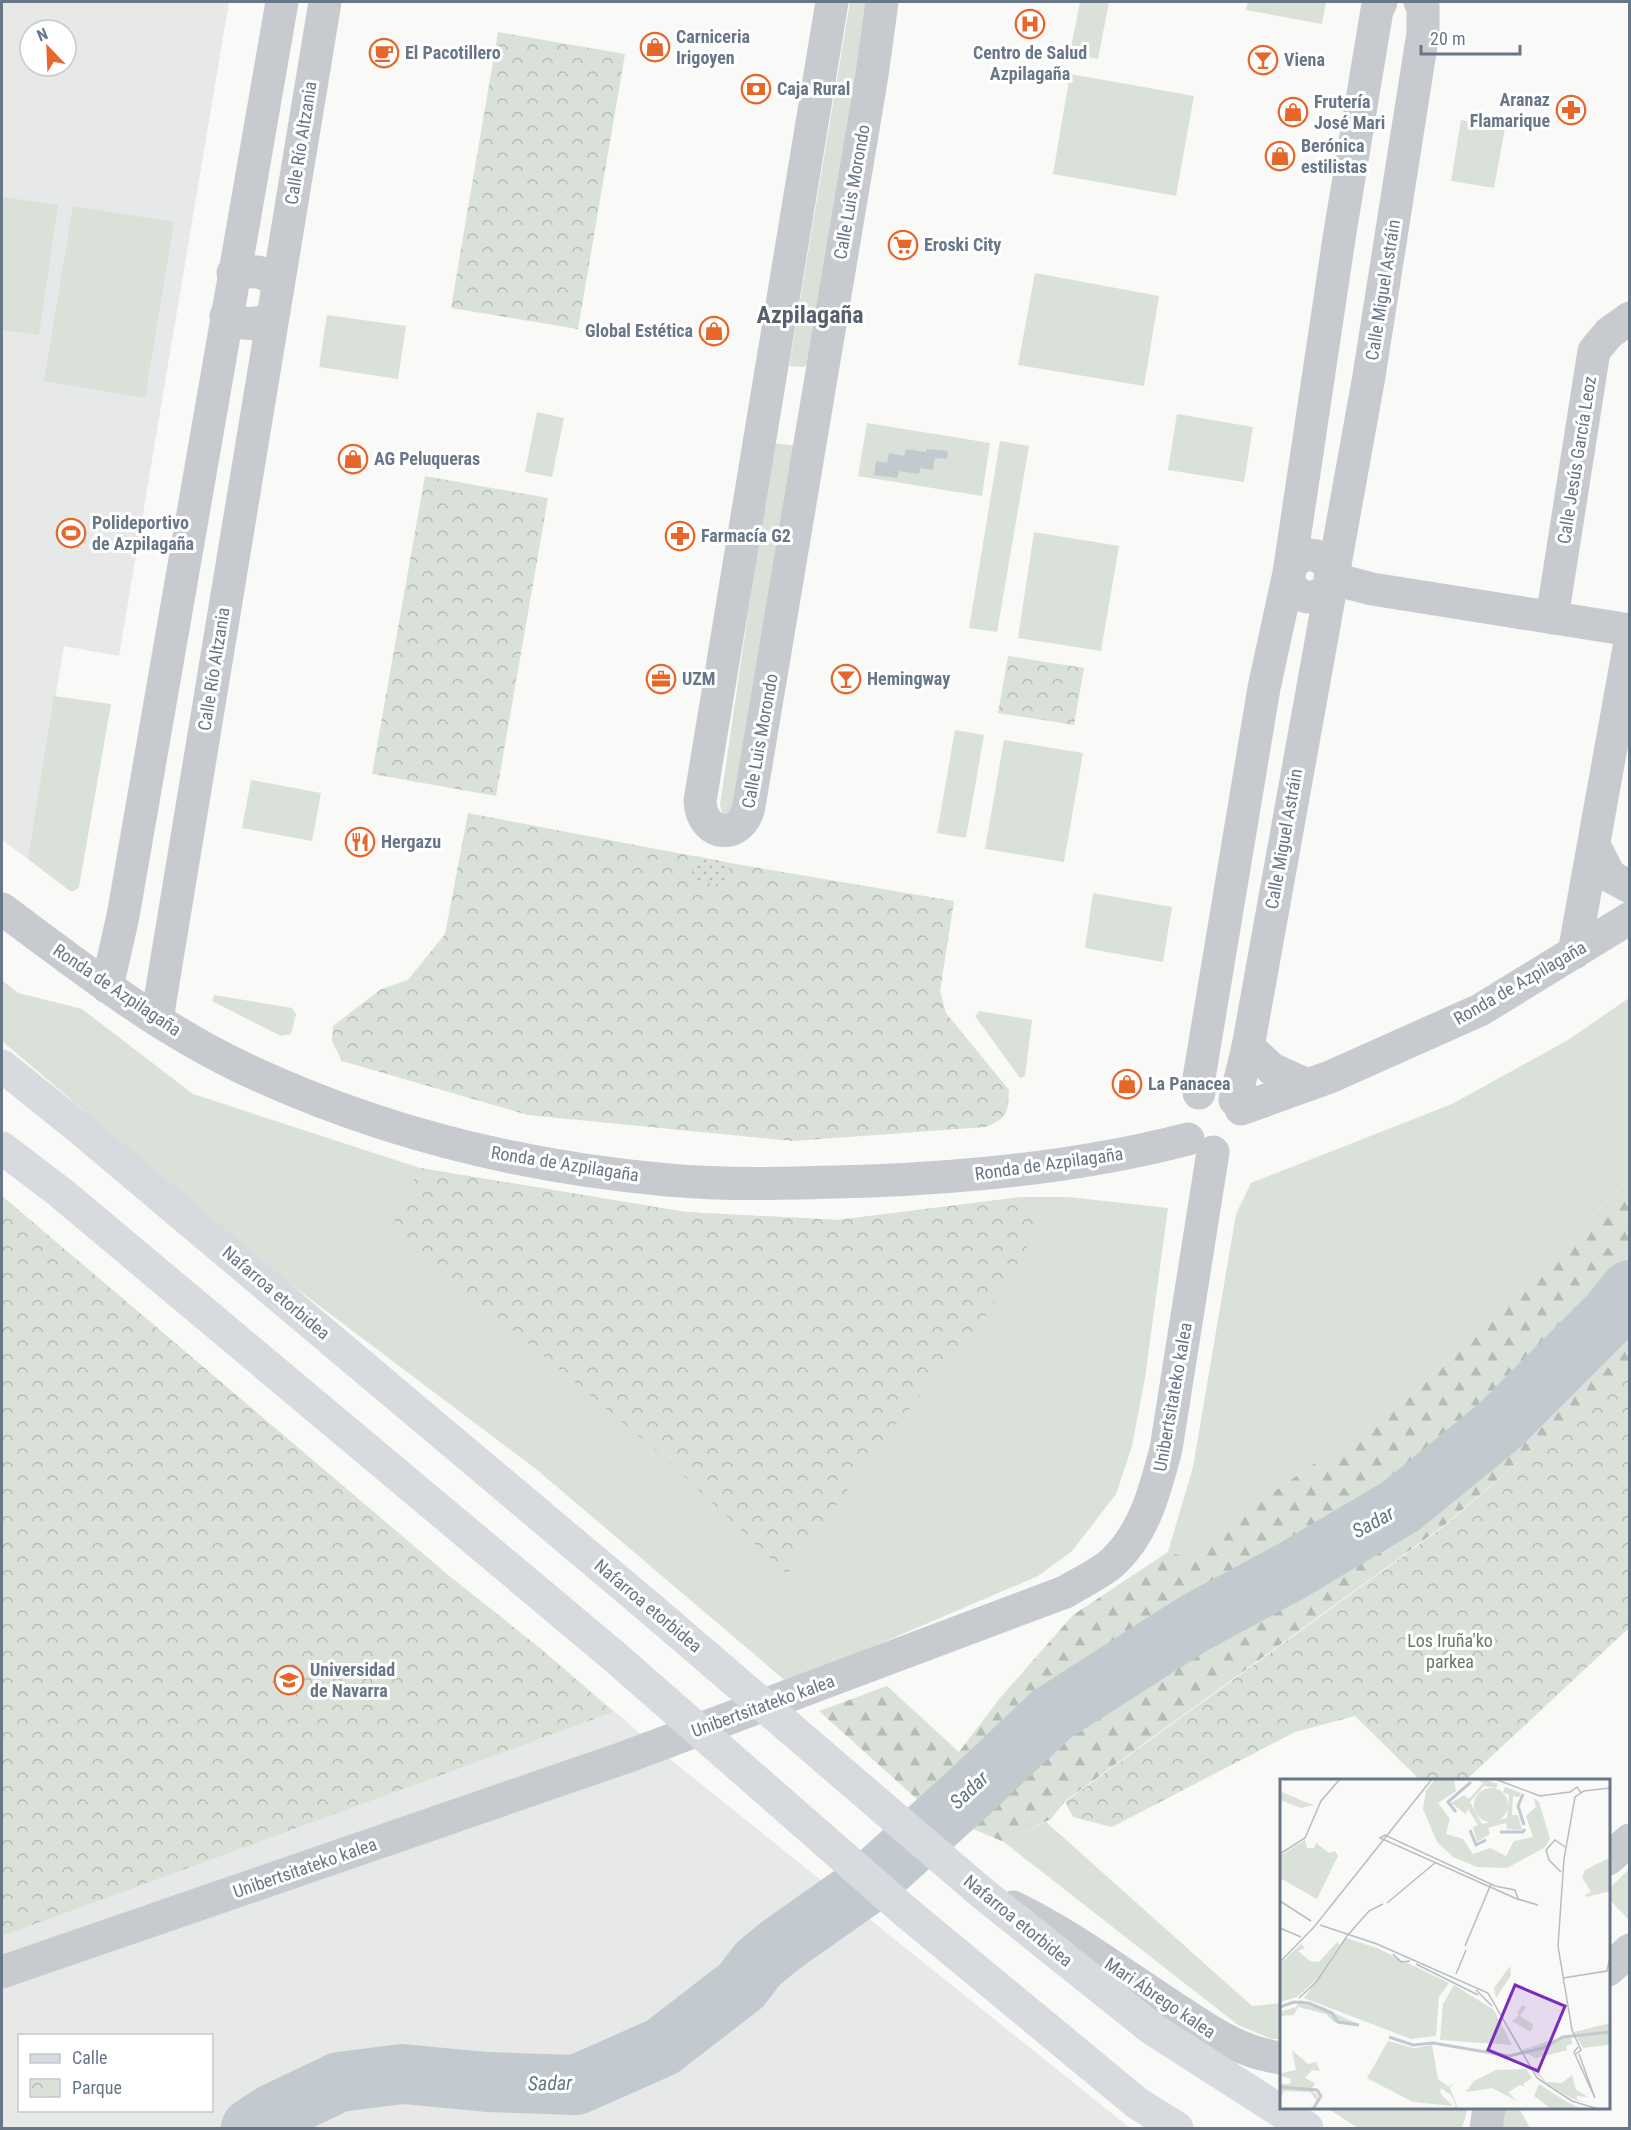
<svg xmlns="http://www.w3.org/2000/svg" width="1631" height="2130" viewBox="0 0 1631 2130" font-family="'Roboto Condensed',sans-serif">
<defs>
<pattern id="forest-firs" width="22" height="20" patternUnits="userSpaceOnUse" patternTransform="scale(1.5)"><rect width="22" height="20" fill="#dae1d8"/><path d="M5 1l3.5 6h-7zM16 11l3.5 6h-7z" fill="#b5bbb5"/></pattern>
<pattern id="park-crowns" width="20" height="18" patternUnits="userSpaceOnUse" patternTransform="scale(1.5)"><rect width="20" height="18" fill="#dae1d8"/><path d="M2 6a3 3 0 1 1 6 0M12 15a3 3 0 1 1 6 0" fill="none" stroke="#b5bbb5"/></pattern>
<pattern id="garden-dots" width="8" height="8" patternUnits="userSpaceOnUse" patternTransform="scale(1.5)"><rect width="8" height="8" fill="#dae1d8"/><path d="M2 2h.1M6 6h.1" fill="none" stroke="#b5bbb5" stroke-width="1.8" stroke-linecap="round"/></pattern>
</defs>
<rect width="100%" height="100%" fill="#f9f9f7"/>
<path fill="#e7e8e8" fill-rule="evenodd" d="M2,2H229L119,656L64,646L28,859L2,840ZM30,30H66V66H30Z
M2,1196L448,1575L541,1649L681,1768L1130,2128H2ZM20,2036H212V2110H20Z"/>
<path fill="#dae1d8" d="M850,2H868L809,364L803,367L789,366Z
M1080,2H1109L1098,59L1070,53Z
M1248,2H1326L1322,24L1246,10Z
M1070,74L1194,96L1176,196L1053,174Z
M1461,120L1505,128L1494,188L1451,181Z
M2,197L58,205L39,335L2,330Z
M73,206L174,222L145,398L44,381Z
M1035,273L1159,296L1144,386L1018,365Z
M327,315L406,326L398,379L319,367Z
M537,412L564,418L552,477L525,472Z
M1177,414L1253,427L1244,482L1168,470Z
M867,423L990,443L982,496L858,476Z
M1000,441L1029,446L997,632L969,628Z
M773,443L797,446L731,817L722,814L720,805Z
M1034,532L1119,546L1101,651L1018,638Z
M54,696L111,704L79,887L74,891H70L28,859Z
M955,730L984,735L966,838L937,833Z
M1004,740L1083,753L1064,862L985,849Z
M251,780L321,793L312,841L242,828Z
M1093,893L1172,907L1163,962L1085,948Z
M2,980L18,993L82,1009L193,1094L420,1168L685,1212L838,1220L1021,1197H1068L1168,1208L1145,1378L1132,1446L1116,1494L1072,1551L1038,1576L788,1683L536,1469L273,1271L2,1041Z
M214,995L292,1008L296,1014L291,1034L281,1036L212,1001Z
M1629,998V1179L1412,1395L1182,1556L1168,1552L1193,1467L1236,1214L1251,1183L1452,1104L1568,1040Z
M979,1011L1032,1020L1025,1076L1020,1078L975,1016Z
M1046,1822L1252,2006L1281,2003V2039H1272L1238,2025L1004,1842Z
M1629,1869V1920L1608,1898L1609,1889Z
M1327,2108H1468L1462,2128H1358Z
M1503,2108H1519L1530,2128H1502Z"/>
<path fill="url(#forest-firs)" d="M1629,1179V1360L1585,1404L1446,1524L1065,1801L1051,1819L1004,1842L929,1810L819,1711L887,1686L959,1752L1000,1698L1073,1615L1168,1552L1182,1556L1412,1395Z"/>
<path fill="url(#park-crowns)" d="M498,32L625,54L578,329L451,308Z
M425,476L548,498L496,796L372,774Z
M1008,656L1084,668L1074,725L998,713Z
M468,813L730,863L954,901L940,991L946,1013L1009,1090C1008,1113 1008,1117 986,1127L793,1141L528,1115L342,1061L332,1041L333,1026L381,989L408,980L445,934Z
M420,1168L685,1212L838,1220L1021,1197L1044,1219L986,1315L876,1449L787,1574L665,1458L391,1228Z
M2,1196L448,1575L541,1649L613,1712L2,1936Z
M1629,1360V1628L1466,1780H1420L1355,1716L1295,1732L1112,1827L1073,1817L1065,1802L1446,1525L1585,1404Z"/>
<path fill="url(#garden-dots)" d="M696,856L730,863L725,886L692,879Z"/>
<path fill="#c2cad0" d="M906,449L926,452L927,449L948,451L947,459L935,458L933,470L920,468L919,474L899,471L897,478L874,475L876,461L887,463L889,453L904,456Z"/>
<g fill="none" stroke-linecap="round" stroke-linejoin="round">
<path stroke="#c2cad0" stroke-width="60" d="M251,2128L274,2113L339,2082L402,2074L487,2082L576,2085L662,2047L741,1986L759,1963L781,1945L869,1883L973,1789L1051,1715L1193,1624L1293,1570L1401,1506L1499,1426L1609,1316L1630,1290"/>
<path stroke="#c7cace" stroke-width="33" d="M832,2L700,801C702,838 742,841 749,806L872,75L882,2
M233,273C253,271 264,269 278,284
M226,316C242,326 254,325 272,319
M1289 576a21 21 0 1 1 42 0a21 21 0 1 1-42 0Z
M1330,578L1372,589L1630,630
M1552,618L1594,351L1609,333L1630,318
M1595,847L1610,876L1630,887
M1574,953L1630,642
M1248,1047L1272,1069L1305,1084
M1608,1859L1630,1840
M1013,1907C1069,1934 1118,1971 1170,2005C1205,2028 1238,2053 1282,2058
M1608,1970L1630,1950
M2,1972L626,1757L1065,1592
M1486,2128L1489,2108"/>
<path stroke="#c7cace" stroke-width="33" d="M2,909C79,966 156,1027 243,1068C376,1131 522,1167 668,1180C734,1186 803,1183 870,1181C977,1177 1084,1166 1188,1139
M107,987L123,916L282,2
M157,1019L325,2
M1199,1093V1078L1264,688L1289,573L1340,232L1377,10L1381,2
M1235,1100L1248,1047L1369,376L1423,33V6L1420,2
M1241,1109L1330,1077L1480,1010L1630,918
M1065,1592C1081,1582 1100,1574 1113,1562C1145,1532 1155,1490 1166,1449L1213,1152"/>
<path stroke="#d7dbdf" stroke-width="33" d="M2,1066L83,1131L650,1608L981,1892L1151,2028L1307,2128
M2,1148L61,1193L615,1657L906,1912L1137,2103L1177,2128"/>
</g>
<defs>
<g id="hospital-ring" transform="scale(1.5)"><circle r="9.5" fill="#fff" stroke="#e7662a" stroke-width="1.5"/><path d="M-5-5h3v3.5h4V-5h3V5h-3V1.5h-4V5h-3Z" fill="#e7662a"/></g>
<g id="shop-ring" transform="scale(1.5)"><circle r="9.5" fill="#fff" stroke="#e7662a" stroke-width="1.5"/><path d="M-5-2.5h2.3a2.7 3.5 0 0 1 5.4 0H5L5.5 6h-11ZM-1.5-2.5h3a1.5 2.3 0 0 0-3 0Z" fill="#e7662a"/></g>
<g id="cafe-ring" transform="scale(1.5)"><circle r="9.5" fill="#fff" stroke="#e7662a" stroke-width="1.5"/><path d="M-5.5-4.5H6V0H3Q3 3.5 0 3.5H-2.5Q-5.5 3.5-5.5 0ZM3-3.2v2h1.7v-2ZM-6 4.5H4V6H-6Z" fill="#e7662a"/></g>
<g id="bar-ring" transform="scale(1.5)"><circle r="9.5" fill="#fff" stroke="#e7662a" stroke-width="1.5"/><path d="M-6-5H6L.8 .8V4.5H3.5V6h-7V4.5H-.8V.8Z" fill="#e7662a"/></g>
<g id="bank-ring" transform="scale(1.5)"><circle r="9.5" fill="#fff" stroke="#e7662a" stroke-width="1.5"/><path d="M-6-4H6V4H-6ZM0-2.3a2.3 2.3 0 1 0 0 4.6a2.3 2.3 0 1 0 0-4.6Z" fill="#e7662a"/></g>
<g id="pharmacy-ring" transform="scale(1.5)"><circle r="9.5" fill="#fff" stroke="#e7662a" stroke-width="1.5"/><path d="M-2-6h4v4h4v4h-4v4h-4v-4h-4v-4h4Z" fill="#e7662a"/></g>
<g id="supermarket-ring" transform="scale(1.5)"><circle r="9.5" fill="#fff" stroke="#e7662a" stroke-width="1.5"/><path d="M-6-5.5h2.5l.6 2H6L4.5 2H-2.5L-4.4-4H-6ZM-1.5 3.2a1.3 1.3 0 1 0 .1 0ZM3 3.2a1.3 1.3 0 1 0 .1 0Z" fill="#e7662a"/></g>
<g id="stadium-ring" transform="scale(1.5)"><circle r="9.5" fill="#fff" stroke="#e7662a" stroke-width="1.5"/><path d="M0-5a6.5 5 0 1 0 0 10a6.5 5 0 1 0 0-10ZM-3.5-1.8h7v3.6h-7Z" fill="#e7662a"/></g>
<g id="office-ring" transform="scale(1.5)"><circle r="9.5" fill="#fff" stroke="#e7662a" stroke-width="1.5"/><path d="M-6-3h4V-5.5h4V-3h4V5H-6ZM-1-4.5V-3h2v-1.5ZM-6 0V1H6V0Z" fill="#e7662a"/></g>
<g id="restaurant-ring" transform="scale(1.5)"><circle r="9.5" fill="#fff" stroke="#e7662a" stroke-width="1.5"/><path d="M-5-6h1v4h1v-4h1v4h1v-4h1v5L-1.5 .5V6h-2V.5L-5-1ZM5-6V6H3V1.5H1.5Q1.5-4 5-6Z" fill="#e7662a"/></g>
<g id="university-ring" transform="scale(1.5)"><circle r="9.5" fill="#fff" stroke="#e7662a" stroke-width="1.5"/><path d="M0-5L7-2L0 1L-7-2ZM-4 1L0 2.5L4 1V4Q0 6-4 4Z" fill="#e7662a"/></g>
</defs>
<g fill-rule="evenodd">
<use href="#hospital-ring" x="1030" y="24"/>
<use href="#shop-ring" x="655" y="47"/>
<use href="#cafe-ring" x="384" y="53"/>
<use href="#bar-ring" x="1263" y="60"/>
<use href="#bank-ring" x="756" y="89"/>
<use href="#pharmacy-ring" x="1571" y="110"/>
<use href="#shop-ring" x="1293" y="112"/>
<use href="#shop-ring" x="1280" y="156"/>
<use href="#supermarket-ring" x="903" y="245"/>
<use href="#shop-ring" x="714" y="331"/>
<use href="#shop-ring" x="353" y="459"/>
<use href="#stadium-ring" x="71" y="533"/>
<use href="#pharmacy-ring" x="680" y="536"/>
<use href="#office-ring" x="661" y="679"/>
<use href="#bar-ring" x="846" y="679"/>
<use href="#restaurant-ring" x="360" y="842"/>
<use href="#shop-ring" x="1127" y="1084"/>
<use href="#university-ring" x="289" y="1680"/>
</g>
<g text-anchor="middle" stroke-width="6" stroke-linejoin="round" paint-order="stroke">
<g font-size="18" font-weight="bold" fill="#687788" stroke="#fff" text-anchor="start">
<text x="676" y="43">Carniceria<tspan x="676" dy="21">Irigoyen</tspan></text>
<text x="405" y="59">El Pacotillero</text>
<text x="1030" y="59" text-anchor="middle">Centro de Salud<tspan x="1030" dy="21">Azpilagaña</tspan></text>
<text x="1284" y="66">Viena</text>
<text x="777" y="95">Caja Rural</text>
<text x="1550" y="106" text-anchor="end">Aranaz<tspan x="1550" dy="21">Flamarique</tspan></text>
<text x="1314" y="108">Frutería<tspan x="1314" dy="21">José Mari</tspan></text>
<text x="1301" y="152">Berónica<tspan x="1301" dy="21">estilistas</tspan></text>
<text x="924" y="251">Eroski City</text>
<text x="693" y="337" text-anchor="end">Global Estética</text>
<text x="374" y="465">AG Peluqueras</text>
<text x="92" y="529">Polideportivo<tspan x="92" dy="21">de Azpilagaña</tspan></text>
<text x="701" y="542">Farmacía G2</text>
<text x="682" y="685">UZM</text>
<text x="867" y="685">Hemingway</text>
<text x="381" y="848">Hergazu</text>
<text x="1148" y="1090">La Panacea</text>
<text x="310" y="1676">Universidad<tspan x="310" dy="21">de Navarra</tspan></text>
</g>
<g font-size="18" fill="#687788" stroke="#fff">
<text transform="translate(301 143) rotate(-81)" y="6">Calle Río Altzania</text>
<text transform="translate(852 192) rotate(-80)" y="6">Calle Luis Morondo</text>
<text transform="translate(1383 290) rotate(-81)" y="6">Calle Miguel Astráin</text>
<text transform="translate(1577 460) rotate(-81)" y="6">Calle Jesús García Leoz</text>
<text transform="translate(214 669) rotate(-81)" y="6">Calle Río Altzania</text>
<text transform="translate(760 741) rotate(-80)" y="6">Calle Luis Morondo</text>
<text transform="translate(1284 839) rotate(-80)" y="6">Calle Miguel Astráin</text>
<text transform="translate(1520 983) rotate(-30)" y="6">Ronda de Azpilagaña</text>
<text transform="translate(117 990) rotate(34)" y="6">Ronda de Azpilagaña</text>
<text transform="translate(565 1164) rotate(9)" y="6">Ronda de Azpilagaña</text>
<text transform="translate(1049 1164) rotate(-8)" y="6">Ronda de Azpilagaña</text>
<text transform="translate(276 1293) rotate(40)" y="6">Nafarroa etorbidea</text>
<text transform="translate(1173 1397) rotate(-80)" y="6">Unibertsitateko kalea</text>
<text transform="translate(648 1606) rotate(40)" y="6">Nafarroa etorbidea</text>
<text transform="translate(763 1706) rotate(-20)" y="6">Unibertsitateko kalea</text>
<text transform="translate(305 1868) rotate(-19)" y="6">Unibertsitateko kalea</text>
<text transform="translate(1018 1921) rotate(39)" y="6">Nafarroa etorbidea</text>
<text transform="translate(1160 1998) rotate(34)" y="6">Mari Ábrego kalea</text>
</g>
<g font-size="18" fill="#667a63" stroke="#fff">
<text x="1450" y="1647">Los Iruña'ko<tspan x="1450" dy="21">parkea</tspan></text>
</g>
<g font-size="20" font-style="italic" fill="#637883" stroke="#fff">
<text transform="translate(1373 1522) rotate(-29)" y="7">Sadar</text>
<text transform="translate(969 1790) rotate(-43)" y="7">Sadar</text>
<text transform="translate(550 2083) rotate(-1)" y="7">Sadar</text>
</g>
<g font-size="24" font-weight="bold" fill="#56616d" stroke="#fff">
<text x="810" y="323">Azpilagaña</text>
</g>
</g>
<g transform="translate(1280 1779)">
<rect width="330" height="330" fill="#f9f9f7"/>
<path d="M195,0H205L218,5L216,9L204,7L190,23L202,45L227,39L229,16L223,13L225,8L241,14L239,18L233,17L232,36H238L242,51L227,50L226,44L208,49L210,55L197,63L193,48L198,46L188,30L186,35L171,24L184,16L189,20L203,4ZM327,80H330V112L306,118L305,116L311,113L302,98L305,91ZM57,163L60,166L38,199L17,218L0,223V185L21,165L25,169L18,172L30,182L39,183ZM108,262L134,269L152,266L158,300L169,308L174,303L170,309L178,330H173L176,327L171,316L161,309L160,314L173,327L133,323L87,299ZM12,271L28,285L36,283L40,292L32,291L25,299L35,304L31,311L38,316L37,322L30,313L4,312L0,320V305H10L11,300L1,297L0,301V287L2,294L16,291ZM255,289L266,303L282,304L292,296L296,311L308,318L297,317V320L305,324L291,319L266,304L254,293ZM246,290L252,299L243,305L245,308L240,306L228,313L237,322L212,309L186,313L194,302L216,291ZM259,305L287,323L301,330L270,329L254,317Z" fill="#dae1d8"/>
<path d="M290,255L266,269L244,275L242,271Z" fill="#dae1d8"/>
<path d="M155,0H174L176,12L158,24L170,40L166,55L183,60L193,75L210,69L226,77L234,62L253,58L246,37L256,28L254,19L259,23L270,60L264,69L227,89L197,88L173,78L157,63L143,30L146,12ZM194 26a17 17 0 1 1 34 0a17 17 0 1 1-34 0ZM0,12L25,23L34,26L21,29L0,21ZM25,61L27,69H34L36,64L49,74L55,72L58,77L37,120L0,99V77ZM66,159L97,169L169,204L159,218L156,257L131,260L24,219ZM230,187L231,196L216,219L214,209ZM174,206L214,231L232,266L160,261L163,225ZM20,221L37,226L78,245L54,243L46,235L18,228L14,236L0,237V233L16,228ZM242,226L246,228L240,237L253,245L251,253L232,242L239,236L237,234ZM330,244V264L327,266L303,269L294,253ZM291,257L292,265L286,267L287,271L256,279L245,274Z" fill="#dae1d8"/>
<path fill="none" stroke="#c2cad0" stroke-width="3" d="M243,15L238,27L244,46M176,33L168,23L191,3M190,51L196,66L206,61M220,53H243L245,50M0,228L14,223L29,224L52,234L58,243L79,246M109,258L133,266L153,264L229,277L263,269L283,258L330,253M0,308L37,311L41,317L33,330"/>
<path fill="none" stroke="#b6bdc4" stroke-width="1.5" d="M215,0L260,17L290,13L297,8L301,14M0,75L25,59L41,22L60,0M281,93L269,81L266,71L275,61L285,68M0,122L31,142M107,124L156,83M258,126L237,120L100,59L105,56L215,107L235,111L238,120L258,126M40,146L97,165L208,214L257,299M0,149L21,158M185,167L211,105M113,175L121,183L130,182M0,183L34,148L152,0M136,185L198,216M176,195L186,171M283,199L327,192L330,178M196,211L212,227M21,217L19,219L37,202L67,157L89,132L103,125M298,268L294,273L315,319L299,275M296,275L301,271L292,251L278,167L284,80L295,18L304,12L330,9M257,299L292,322L318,330"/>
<path fill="#7b2cbf" fill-opacity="0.15" stroke="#7b2cbf" stroke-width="3" d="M235,206L285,227L258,292L208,271Z"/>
<rect width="330" height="330" fill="none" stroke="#687788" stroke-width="3"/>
</g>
<rect width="1631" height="2130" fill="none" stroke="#687788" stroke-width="6"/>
<rect x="18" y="2034" width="195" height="78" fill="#ffffff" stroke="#c3c9cf" stroke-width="1.5"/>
<rect x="30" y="2054" width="30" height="9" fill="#d7dbdf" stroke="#c3c9cf" stroke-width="1.5"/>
<text x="72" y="2064" font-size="18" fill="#687788">Calle</text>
<rect x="30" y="2079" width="30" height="18" fill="url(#park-crowns)" stroke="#c3c9cf" stroke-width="1.5"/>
<text x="72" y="2094" font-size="18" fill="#687788">Parque</text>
<g transform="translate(48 48) rotate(337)"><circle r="28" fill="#ffffff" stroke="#c3c9cf" stroke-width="1.5"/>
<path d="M0-4.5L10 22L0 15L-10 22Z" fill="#e7662a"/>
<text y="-9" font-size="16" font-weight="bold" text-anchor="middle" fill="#687788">N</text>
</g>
<path d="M1421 45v9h99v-9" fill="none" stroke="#687788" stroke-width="3"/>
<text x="1430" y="45" font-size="18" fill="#687788" stroke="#ffffff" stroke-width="4.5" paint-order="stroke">20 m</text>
</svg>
